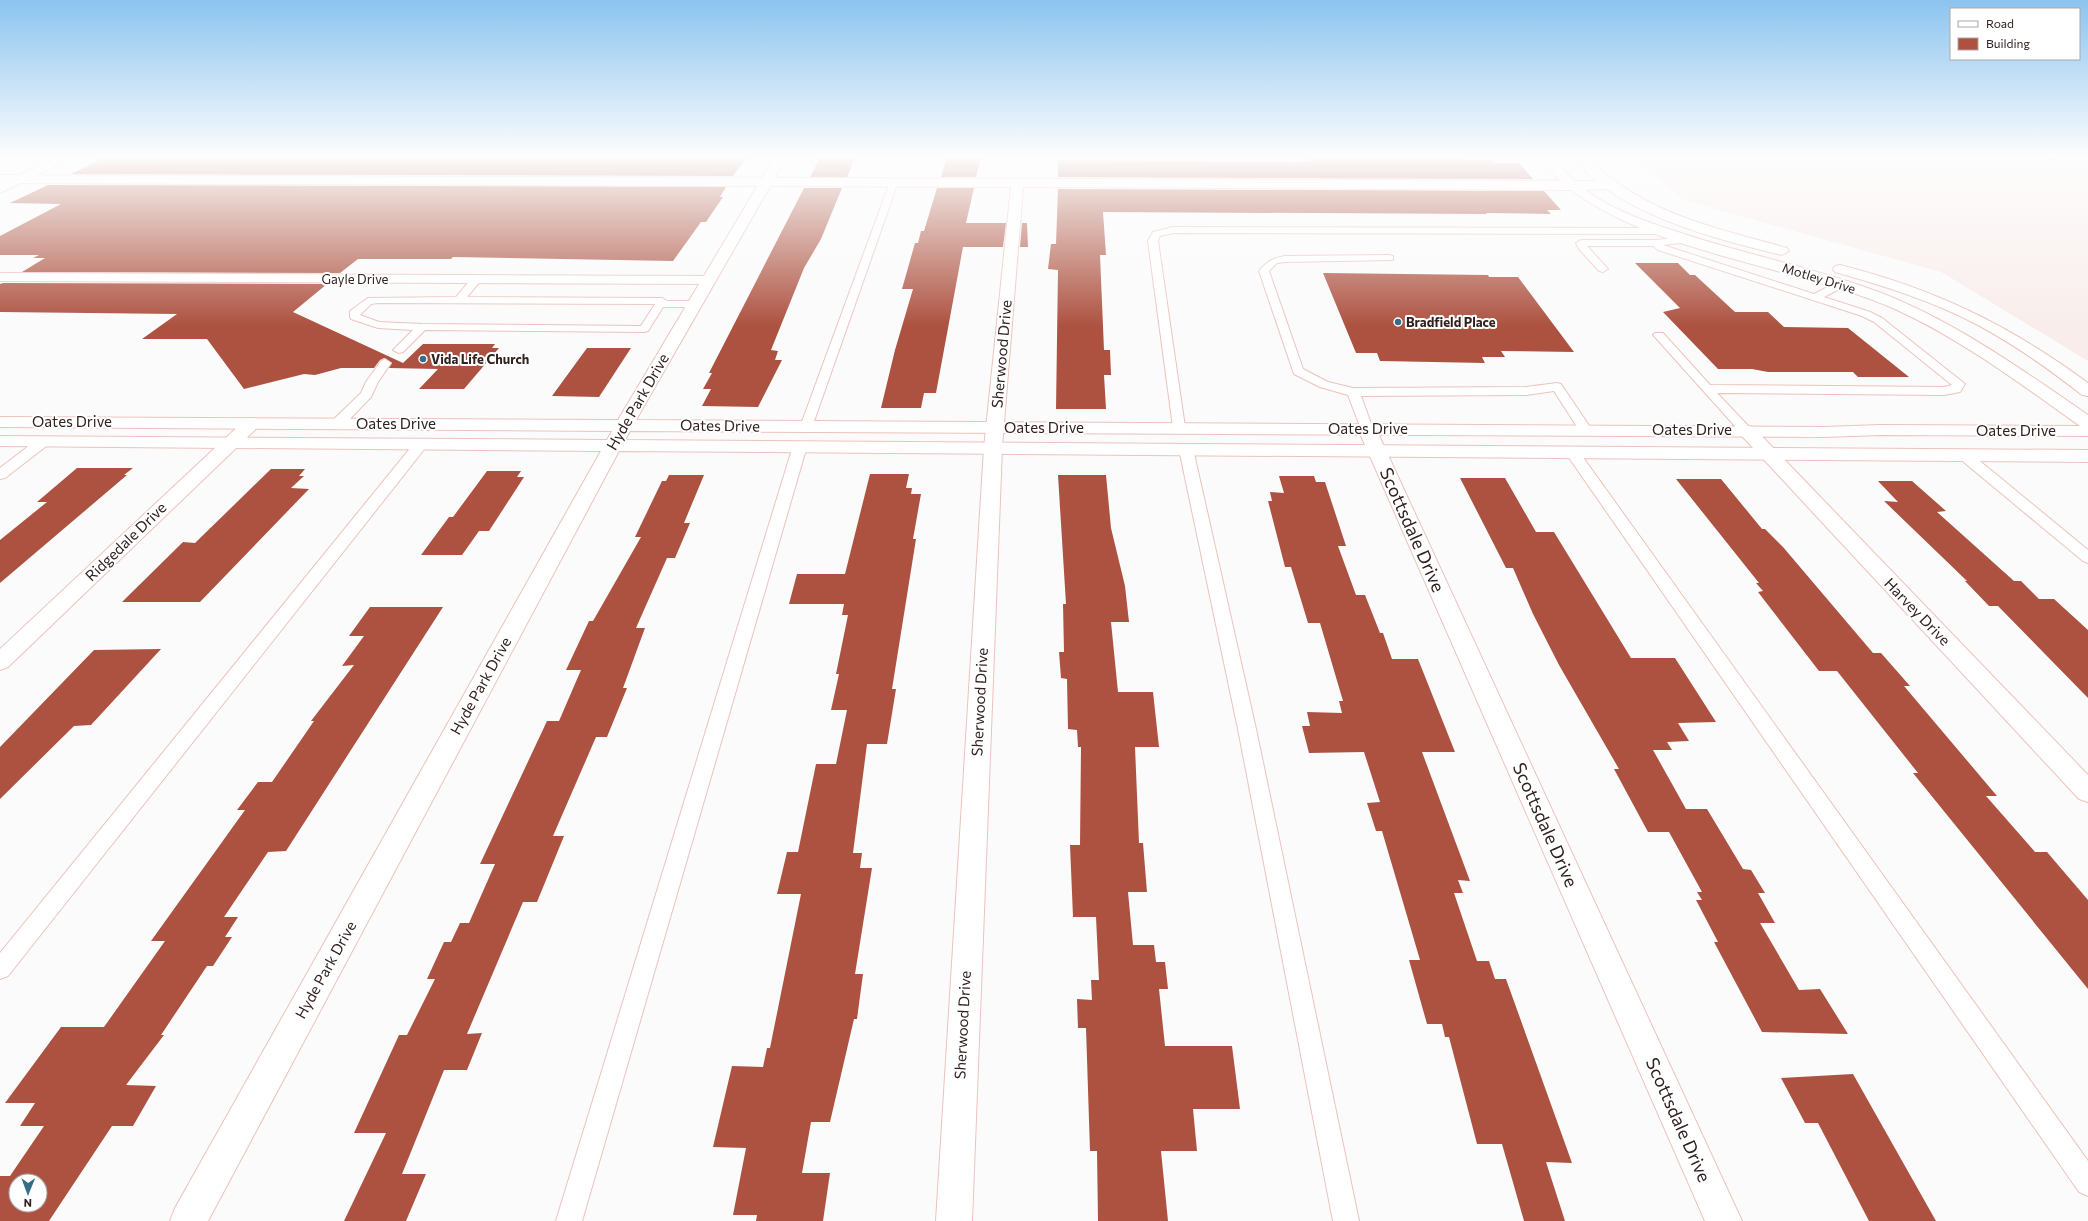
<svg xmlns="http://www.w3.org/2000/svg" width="2088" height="1221" viewBox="0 0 2088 1221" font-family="Commissioner,sans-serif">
<rect width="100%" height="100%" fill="#fbfbfb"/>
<path fill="#f8edeb" d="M1630,155H2088V361L1941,272L1683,200Z"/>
<path fill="#ad5241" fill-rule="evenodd" d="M307,155L714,158L747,157L733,176L71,174L108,156Z
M820,158H855L847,177H810Z
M947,158H981L976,177H941Z
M1310,159L1493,160L1495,163H1519L1533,179L1058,177V160L1292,162L1311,161Z
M48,185L726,187L720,197H723L706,222H701L673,261L453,257L451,259H358L340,273L22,272L45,258H33L39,255H0V236L61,204L10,203Z
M804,188H842L821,239L804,268L771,350L778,351L775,360H782L758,407L702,406L711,389H703L712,373H709Z
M937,188H974L966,223H1006L1003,247H963L936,393H924L921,408H881L895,350L913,289H902L915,243H918L921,231H924Z
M1058,189L1544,191L1561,210H1547L1551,214L1486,213L1487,214L1103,212L1106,255H1100L1104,350H1110L1111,375H1104L1106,409H1056L1058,270L1048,269L1051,244H1056Z
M1022,223H1027L1028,247H1020Z
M1635,263H1678L1690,275H1695L1735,312H1768L1784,327L1848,328L1909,377H1858L1853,372H1768L1752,369H1718L1663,312L1680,308Z
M1323,273L1488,275L1489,277H1518L1574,352L1501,351L1505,357H1482L1485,363L1380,361L1377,353H1356Z
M3,283L327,284L293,312L403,363L423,344H495L492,348H499L464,389H419L438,369L389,368L392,363L384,358L380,360L374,368H341L315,375L304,374L244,389L207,339H142L177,314L0,312V284Z
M587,348H631L599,397L552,396Z
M77,468H133L124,475H127L0,583V540L47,502H37Z
M271,469H305L299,476H304L291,488L309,489L200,602H122L183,542L195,543Z
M487,471H521L517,477H524L489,531H479L462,555H421L449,517H453Z
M870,474H909L906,488H912L911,494H921L913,539H916L892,689H896L887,744H867L853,853H862L860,868H872L855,974H863L857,1019H854L830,1122H811L802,1173H830L823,1221H756L757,1215H733L746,1148L713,1147L732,1066L763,1067L767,1048H770L801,894H777L787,852H798L816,764H836L847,710H831L839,674H836L848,615H842L844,604H789L797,574H845Z
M669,475H704L684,523H690L675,558H667L636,628H645L623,688H627L607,737H596L553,836H564L537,902H523L467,1034L482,1033L467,1070H444L402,1174H426L406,1221H344L386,1133H354L399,1035H407L435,979H427L444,942H451L460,923H469L495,864H480L547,721H559L581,670H566L589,621H593L641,537H635L662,481H666Z
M1058,475H1106L1111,528L1125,586L1129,622H1111L1118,692H1153L1159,747H1135L1139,843H1143L1147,892H1128L1133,945H1154L1156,962H1165L1168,989H1159L1165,1046H1232L1240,1109H1193L1197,1151H1161L1168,1221H1098L1097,1151H1090L1086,1028H1078L1077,999L1092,1000L1091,980H1099L1096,917H1073L1070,845H1080L1081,747H1078L1077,730L1068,729L1067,679L1061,678L1059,652H1064L1063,604H1066Z
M1279,476H1314L1316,482H1325L1346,546H1338L1356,595H1365L1380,633H1383L1392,659H1418L1455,752H1422L1470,881L1458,880L1463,893H1454L1477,961H1489L1495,979H1506L1572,1163L1546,1162L1565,1221H1524L1502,1144H1477L1449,1037H1445L1442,1024H1427L1409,960H1420L1382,831H1376L1367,803L1380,802L1364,752L1309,753L1302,726H1310L1307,712L1342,713L1339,701H1343L1320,623H1308L1291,567H1285L1268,501H1272L1270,492L1284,493Z
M1460,478H1505L1536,532H1554L1631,658H1675L1716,722L1678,723L1689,741L1667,742L1672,750H1653L1686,809H1707L1743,869L1751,870L1765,893H1758L1775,923H1760L1799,990L1820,989L1848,1034L1762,1032L1714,942H1718L1696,900H1702L1697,892H1702L1669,832H1648L1614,769H1619L1559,665L1533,614L1513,568H1506Z
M1676,479H1721L1762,529H1765L1783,547L1873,653H1881L1910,686H1904L1997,796H1986L2035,852H2047L2088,900V989L1913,773H1918L1837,671H1819L1758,592L1763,591L1756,583H1759Z
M1878,481H1912L1946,511L1937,512L2014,581H2021L2039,599H2054L2088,630V698L1998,606H1989L1965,581H1967L1884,501L1898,502Z
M370,607H443L286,851L268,852L224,917H238L225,937H232L213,966H207L161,1035H164L126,1085L156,1086L133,1126H112L49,1221H0V1176H10L44,1126H20L35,1103H5L61,1027H104L165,941H151L245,810H237L258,782H272L314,721H311L354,665L342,666L364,636H349ZM16,1181H40V1205H16Z
M161,649L91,725L74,726L0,799V747L94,650Z
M1853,1074L1936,1221H1869L1818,1123H1805L1781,1078Z"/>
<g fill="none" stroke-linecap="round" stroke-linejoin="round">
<g stroke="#ecc3bb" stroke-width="2">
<path id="lane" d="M894,179L898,182L812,427L806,431L801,430L800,427L890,182Z
M1173,227L1662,228L1667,231L1662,234L1173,233L1160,236L1158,241L1185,427L1179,431L1173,427L1148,241L1153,232Z
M1686,237L1691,240L1689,242L1663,245L1814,294L1837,282H1845L1846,284L1845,286L1824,297L1870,312L1882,318L1965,384L1960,392L1944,395L1717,393L1753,431L1752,434H1742L1655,337L1653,335L1655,333H1663L1710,385L1944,387L1952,385L1874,322L1862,316L1658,250L1653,246H1587L1608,269L1603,272L1599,271L1579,249L1576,243L1581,240H1655Z
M1389,255L1393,256V260L1285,262L1277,263L1269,271L1303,369L1328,382L1353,388L1526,387L1557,383L1561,384L1592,430L1591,433H1581L1554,391L1526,395L1361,396L1373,429L1367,433L1361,429L1348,395L1320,387L1294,374L1259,271C1267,261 1273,258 1285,256Z
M477,276L482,279L467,297L662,298L667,301H695L700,304L695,307H663L648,331L644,332L425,330L403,352L399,353L393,350L413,330L378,328L351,319L350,317V311L368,298L456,297L473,277ZM378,303L655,304L641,326L422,324L379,322L360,315L371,304Z
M385,359L391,363L378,382L371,397L343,426H333L332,423L333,420L361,393L366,382L381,361Z
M44,437L51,441L49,444L5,478L0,479V468L39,438Z
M421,440L428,444L426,447L8,976L0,979V953L416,441Z
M800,442L807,446L582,1221H556L793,446Z
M1186,445L1193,449L1256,729L1359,1221H1333L1238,729L1179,449Z
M1572,448L1577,449L2088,1161V1196L2079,1192L1565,452Z
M1965,452L1970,453L2088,550V563L2083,561L1960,459L1958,456Z"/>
</g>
<g stroke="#ecc3bb" stroke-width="2">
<path id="street" d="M2043,155L2088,157V163L2049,158Z
M0,175L1610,181L1616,185L1610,189L1573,190L1023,187L1002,448L972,1221H936L984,448L1011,187L0,183Z
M0,273L709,276L714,277L716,280L714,283L709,284L0,281Z
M252,418L258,419L261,423L258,427L8,667L0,670V649L246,419Z
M1367,424L1373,425L1376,429L1742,1221H1705L1358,429L1361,425Z
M1747,426L1753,427L2088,775V802L2079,799L1741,435L1738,431L1741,427Z"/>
</g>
<g stroke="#ecc3bb" stroke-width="2">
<path id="secondary" d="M62,155H77L0,193V184Z
M776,155H788L636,420L1824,427L1881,425L2080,426C2021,384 1961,339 1895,309C1791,262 1605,250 1537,155H1549C1561,168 1572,180 1587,191C1613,210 1644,221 1675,231C1741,254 1810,266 1876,291C1953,320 2021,369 2088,415V436L1881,435L1824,437L630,431L625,440L2088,450V462L619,451L208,1221H170L175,1208L601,451L0,446V436L607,440L612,431L0,427V417L618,420Z
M1572,155H1584C1644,214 1709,226 1787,248L1789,251L1782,255C1716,239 1614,214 1572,155Z
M1840,265C1935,289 2009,325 2088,383V396L2082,395C2049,369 2015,345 1978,325C1933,301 1884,286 1835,272L1833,269L1835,266Z"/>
</g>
<use href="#lane" fill="#fff" fill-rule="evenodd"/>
<use href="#street" fill="#fff" fill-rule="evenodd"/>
<use href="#secondary" fill="#fff" fill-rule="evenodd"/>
</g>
<linearGradient id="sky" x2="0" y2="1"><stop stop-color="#8bc4ef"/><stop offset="0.48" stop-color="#fdfdfd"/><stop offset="1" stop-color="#fdfdfd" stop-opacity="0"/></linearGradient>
<rect width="2088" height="326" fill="url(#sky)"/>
<g fill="#356d87" stroke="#fff" stroke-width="1.5">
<circle cx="1398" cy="322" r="4"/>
<circle cx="423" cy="359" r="4"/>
</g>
<g text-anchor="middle" stroke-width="4" stroke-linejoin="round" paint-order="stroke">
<g font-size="13" fill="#31221f" stroke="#fff">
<text transform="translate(1819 278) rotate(17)" y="5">Motley Drive</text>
<text x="355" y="284">Gayle Drive</text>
</g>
<g font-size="13" font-weight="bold" fill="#31221f" stroke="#fff" text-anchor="start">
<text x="1406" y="327">Bradfield Place</text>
<text x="431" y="364">Vida Life Church</text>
</g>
<g font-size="15" fill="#31221f" stroke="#fff">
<text transform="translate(1002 354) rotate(-85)" y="5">Sherwood Drive</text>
<text transform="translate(638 402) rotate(-60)" y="5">Hyde Park Drive</text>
<text x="72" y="427">Oates Drive</text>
<text x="396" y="429">Oates Drive</text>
<text transform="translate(720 426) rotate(1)" y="5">Oates Drive</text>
<text x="1044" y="433">Oates Drive</text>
<text x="1368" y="434">Oates Drive</text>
<text x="1692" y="435">Oates Drive</text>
<text x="2016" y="436">Oates Drive</text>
<text transform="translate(126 542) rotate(-44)" y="5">Ridgedale Drive</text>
<text transform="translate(1917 612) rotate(46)" y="5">Harvey Drive</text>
<text transform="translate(481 686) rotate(-61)" y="5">Hyde Park Drive</text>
<text transform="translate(980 702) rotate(-87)" y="5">Sherwood Drive</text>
<text transform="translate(326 970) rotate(-61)" y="5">Hyde Park Drive</text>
<text transform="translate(963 1025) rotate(-87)" y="5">Sherwood Drive</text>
</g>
<g font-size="18" fill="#31221f" stroke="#fff">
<text transform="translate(1412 530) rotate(66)" y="6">Scottsdale Drive</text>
<text transform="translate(1545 825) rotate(66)" y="6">Scottsdale Drive</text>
<text transform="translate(1678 1120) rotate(66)" y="6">Scottsdale Drive</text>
</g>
</g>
<rect x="1950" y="8" width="130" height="52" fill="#ffffff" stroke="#ada7a5"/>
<rect x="1958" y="21" width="20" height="6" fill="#ffffff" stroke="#ada7a5"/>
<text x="1986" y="28" font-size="12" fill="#31221f">Road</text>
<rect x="1958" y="38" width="20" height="12" fill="#ad5241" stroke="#ada7a5"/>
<text x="1986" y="48" font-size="12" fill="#31221f">Building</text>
<g transform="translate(28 1193) rotate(181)"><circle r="19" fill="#ffffff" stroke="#ada7a5"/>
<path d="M0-3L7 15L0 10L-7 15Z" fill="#356d87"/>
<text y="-6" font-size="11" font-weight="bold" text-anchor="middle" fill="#31221f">N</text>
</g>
</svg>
